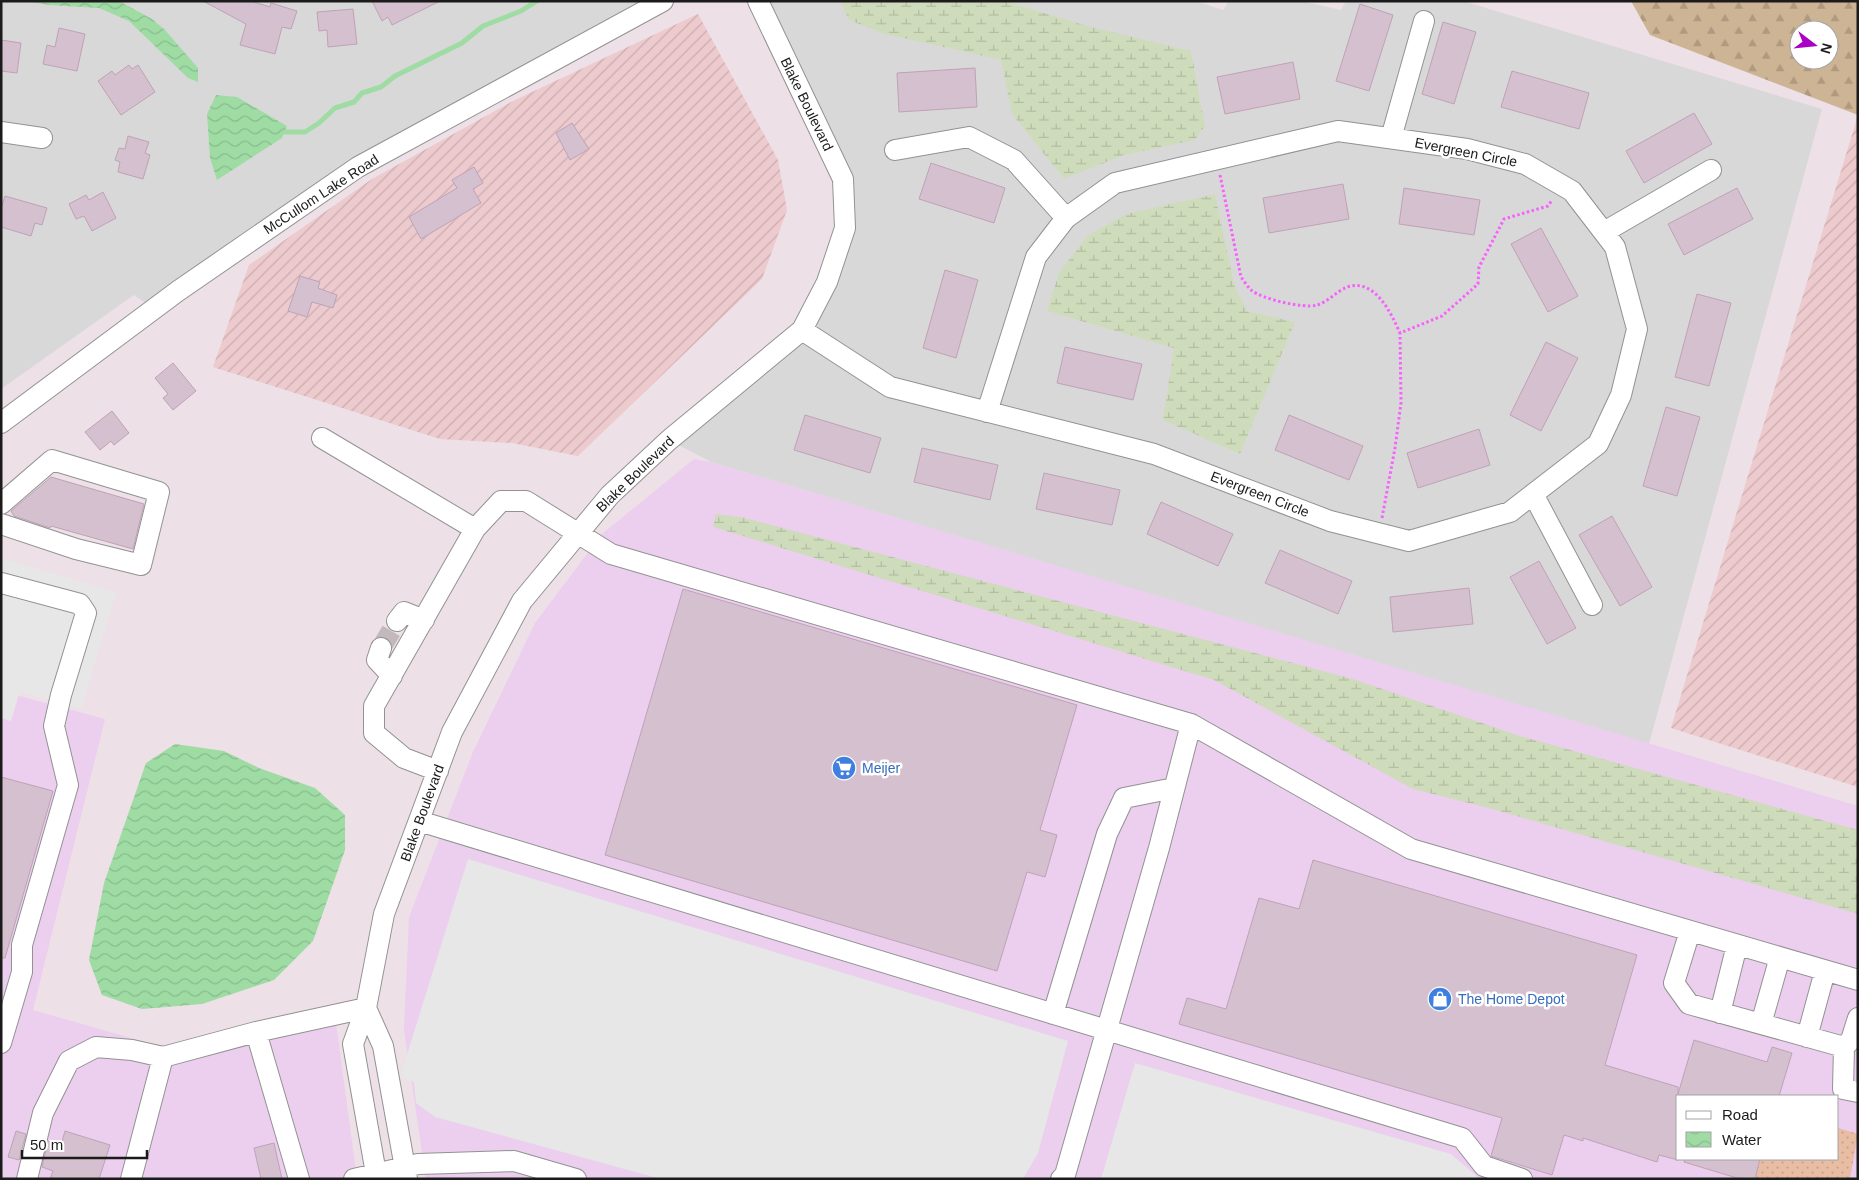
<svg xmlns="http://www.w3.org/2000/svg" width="1859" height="1180" viewBox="0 0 1859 1180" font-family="Arial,sans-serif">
<defs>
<pattern id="farmland-furrows" width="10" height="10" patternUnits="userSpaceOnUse" patternTransform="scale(1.25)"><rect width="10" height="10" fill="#edcacd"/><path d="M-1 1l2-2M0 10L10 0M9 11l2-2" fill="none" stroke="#cbadaf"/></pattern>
<pattern id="grass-dots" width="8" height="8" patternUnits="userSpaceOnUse" patternTransform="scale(1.25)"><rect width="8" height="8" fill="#e9bda4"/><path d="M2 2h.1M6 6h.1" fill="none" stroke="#c7a28d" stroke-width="1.8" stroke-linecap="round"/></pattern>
<pattern id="forest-firs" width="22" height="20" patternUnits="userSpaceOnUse" patternTransform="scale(1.25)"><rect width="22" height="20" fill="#cdb494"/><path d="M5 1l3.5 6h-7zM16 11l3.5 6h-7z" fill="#af9a7f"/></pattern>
<pattern id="wetland-marsh" width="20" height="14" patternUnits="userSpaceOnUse" patternTransform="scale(1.25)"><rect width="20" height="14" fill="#cfdcbc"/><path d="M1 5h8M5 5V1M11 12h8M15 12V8" fill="none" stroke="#b1bca1"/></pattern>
<pattern id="water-waves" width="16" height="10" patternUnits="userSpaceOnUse" patternTransform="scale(1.25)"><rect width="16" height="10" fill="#9fdca4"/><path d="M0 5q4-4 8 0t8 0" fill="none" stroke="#88bc8d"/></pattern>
</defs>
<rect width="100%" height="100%" fill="#ede0e6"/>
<path fill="#d9d8d9" d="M1,1H663L358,167L154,309L134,295L1,389Z
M758,1H1196L1223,10L1229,1H1301L1341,10L1346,1H1463L1822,109L1649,744L711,462L669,440L802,330L827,282L843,179Z"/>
<path fill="#ecceef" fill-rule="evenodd" d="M694,459L711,462L1858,806V1179H426L404,1030L409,917L473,752L535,623L602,534ZM1678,1096H1838V1159H1678Z
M1,691L105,719L33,1010L159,1046L334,1008L357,1179H1Z"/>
<path fill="url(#farmland-furrows)" d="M698,14L778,160L787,210L762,279L578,456L512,443L440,439L213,367L249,265L372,179L515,100Z
M1858,115V787L1671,728Z"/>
<path fill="url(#grass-dots)" d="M1838,1128L1858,1134L1850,1179H1755L1760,1159H1838Z"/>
<path fill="url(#forest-firs)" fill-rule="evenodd" d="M1631,1H1858V115L1650,35ZM1799,30H1829V60H1799Z"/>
<path fill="url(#wetland-marsh)" d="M840,1H1004L1087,26L1191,51L1205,126L1195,140L1124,155L1064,179L1012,114L1001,60L885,34L849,20Z
M1215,194L1235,288L1247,311L1295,322L1240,454L1163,420L1174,348L1047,311L1059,273L1087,236L1126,214Z
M716,514L741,517L1353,679L1520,736L1858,830V914L1485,807L1413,789L1214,680L713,527Z"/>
<path fill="#e7e7e7" d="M1,558L116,592L81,709L20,691L11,721L1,718Z
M468,859L1068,1041L1038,1153L1023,1179H661L435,1117L416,1103L414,1082L400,1077Z
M1135,1063L1451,1154L1480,1179H1101Z"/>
<path fill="url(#water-waves)" d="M26,1H119L152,19L165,30L198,68V82L188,78L129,21L99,8L49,5Z
M216,95L237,97L287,126L282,138L217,180L210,158L207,114Z
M175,744L224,751L259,768L315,788L345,815V850L313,941L274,980L202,1004L142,1009L102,995L89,960L104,883L146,763Z"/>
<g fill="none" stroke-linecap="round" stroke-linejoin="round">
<path stroke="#9fdca4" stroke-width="5" d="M285,132H305L319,123L335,108L354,102L362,93L381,87L395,76L462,43L483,26L521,11L537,1"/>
</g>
<path fill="#d4c0ce" stroke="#bfa2b6" d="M203,1H251L270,7L271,3L297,11L291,29L282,27L275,54L240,45L246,24Z
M372,1H440L392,25L388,17L382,21Z
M1360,4L1393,15L1369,91L1336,81Z
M353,9L357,44L328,47L327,30L319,31L317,12Z
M1443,22L1476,32L1454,104L1422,94Z
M59,28L85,34L77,71L43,64L47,45L55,47Z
M1,40L21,43L17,73L1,71Z
M1293,62L1300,99L1225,114L1217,77Z
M129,65L132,69L138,65L155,92L121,115L98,81L112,71L115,75Z
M975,68L977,107L899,112L897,73Z
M1512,71L1589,93L1579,129L1501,107Z
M1694,113L1712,144L1644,183L1626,151Z
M572,123L589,149L570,160L556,133Z
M128,136L149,142L145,153L150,155L143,179L118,172L120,162L115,160L119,148L125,149Z
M931,163L1005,188L994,223L919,199Z
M474,167L483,183L473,189L481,203L421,239L409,217L457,188L452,180Z
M1343,184L1349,219L1269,233L1263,198Z
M1404,188L1480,200L1474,235L1399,224Z
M1737,188L1753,219L1684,255L1668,224Z
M103,192L116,218L92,231L84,216L76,219L69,204L86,195L89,200Z
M5,196L47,208L42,225L35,223L31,236L1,227V209Z
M1541,228L1578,296L1548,312L1511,244Z
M945,270L978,280L956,358L923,348Z
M300,276L320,282L318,288L337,295L333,308L312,302L307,317L288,311Z
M1697,294L1731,303L1709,386L1675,377Z
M1546,342L1578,358L1541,431L1510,415Z
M1065,347L1142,364L1133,400L1057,383Z
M173,363L196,391L173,410L163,398L168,394L155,378Z
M1666,407L1700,417L1677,496L1643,486Z
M112,411L129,433L114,445L111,441L100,450L85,432Z
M805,415L881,438L870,473L794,450Z
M1289,415L1363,446L1349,480L1275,450Z
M1479,429L1490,465L1418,488L1407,453Z
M922,448L998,465L990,500L914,482Z
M1044,473L1120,490L1112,525L1036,509Z
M51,477L144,504L133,549L51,526L50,528L14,516L11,511Z
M1161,502L1233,534L1218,566L1147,534Z
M1612,516L1652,587L1620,606L1579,535Z
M1280,550L1352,581L1338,614L1265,583Z
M1539,561L1576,628L1547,644L1510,577Z
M1469,588L1473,624L1393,632L1390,597Z
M683,589L1077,705L1040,830L1057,835L1045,877L1027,872L997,971L605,855Z
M1,777L53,791L5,958H1Z
M1313,860L1637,955L1605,1065L1678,1087V1094L1694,1040L1767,1062L1772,1047L1792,1053L1779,1096H1678V1160L1659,1155L1657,1162L1583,1138V1141L1564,1135L1552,1175L1491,1156L1502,1118L1179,1024L1187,998L1226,1009L1259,898L1299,909Z
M16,1131L26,1134L19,1160L8,1157Z
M65,1131L110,1145L99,1179H50L53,1171L42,1167L48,1141L61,1145Z
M274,1143L282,1179H261L254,1148Z
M1685,1159H1760L1755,1179H1740L1684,1162Z"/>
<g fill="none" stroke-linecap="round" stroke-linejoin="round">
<path stroke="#c3b9bd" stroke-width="20" stroke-dasharray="20 10" stroke-linecap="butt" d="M381,648L397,621"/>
<g stroke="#929292" stroke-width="22">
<path id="minor" d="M1,132L42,138
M1391,138L1424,21
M895,150L969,137L1014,160L1066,218
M1604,232L1711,170
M802,330L890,387L1154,454L1330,521L1409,541L1510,512L1598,444L1621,395L1637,329L1615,247L1572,191L1525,164L1467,149L1338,131L1115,183L1066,218L1036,257L987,412
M1,423L178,291L358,167L663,1
M322,438L475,529
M1533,494L1592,605
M1,504L52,460L159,492L141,565L76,549L1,524
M1,583L80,604L86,613L61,695L54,726L68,785L22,945V972L1,1043
M397,621L404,612L424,620
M381,648L377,660L392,676
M438,771L404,758L374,733V706L475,529L501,501H526L611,554L1191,724L1411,849L1858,980
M419,821L1462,1138L1484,1166L1522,1179
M1690,931L1674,983L1689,1004L1844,1047L1843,1089L1858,1092
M366,1008L383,1046L407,1179
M1720,1013L1737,945
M1053,1014L1107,834L1124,798L1174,788
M1761,1024L1780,957
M256,1032L366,1008
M1807,1037L1825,971
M1844,1047L1851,1040L1858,1018
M27,1179L43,1113L69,1061L96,1047L132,1050L163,1057L256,1032L299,1179
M131,1179L163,1057
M354,1179L418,1164L514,1161L576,1179
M377,1179L353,1044L366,1008L384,914L452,732L522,601L610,495L669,440L802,330L827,282L845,228L843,179L758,1
M1061,1179L1065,1175L1159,848L1191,724"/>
</g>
<path stroke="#f662fc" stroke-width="3" stroke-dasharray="2.5 2.5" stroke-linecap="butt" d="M1220,175L1241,277C1244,281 1247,286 1251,290C1262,299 1304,309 1317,305C1328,302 1337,291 1347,287C1375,278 1391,313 1400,333
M1382,518L1395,448L1401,403L1400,333L1442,316L1478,284L1479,267L1504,219L1548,206L1552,200"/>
<use href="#minor" stroke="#fff" stroke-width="20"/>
</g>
<defs>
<g id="supermarket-disc" transform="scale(1.25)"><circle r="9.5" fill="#3f7fe0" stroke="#fff"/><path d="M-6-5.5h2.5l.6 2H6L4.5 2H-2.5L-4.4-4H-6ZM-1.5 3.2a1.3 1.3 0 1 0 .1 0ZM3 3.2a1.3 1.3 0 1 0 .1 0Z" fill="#fff"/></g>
<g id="shop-disc" transform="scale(1.25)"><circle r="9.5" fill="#3f7fe0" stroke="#fff"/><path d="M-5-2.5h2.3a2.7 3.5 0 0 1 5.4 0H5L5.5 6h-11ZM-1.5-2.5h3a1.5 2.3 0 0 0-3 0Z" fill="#fff"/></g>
</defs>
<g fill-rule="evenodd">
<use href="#supermarket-disc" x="844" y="768"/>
<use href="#shop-disc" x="1440" y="999"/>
</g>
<g text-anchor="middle" stroke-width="5" stroke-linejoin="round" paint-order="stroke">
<g font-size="14" fill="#1b1b1b" stroke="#fff">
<text transform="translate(807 104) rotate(64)" y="5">Blake Boulevard</text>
<text transform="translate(1466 152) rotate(11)" y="5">Evergreen Circle</text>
<text transform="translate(321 194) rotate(-33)" y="5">McCullom Lake Road</text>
<text transform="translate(635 474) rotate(-44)" y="5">Blake Boulevard</text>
<text transform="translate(1260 494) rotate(21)" y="5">Evergreen Circle</text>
<text transform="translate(422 813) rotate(-70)" y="5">Blake Boulevard</text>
</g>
<g font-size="14" fill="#366cbe" stroke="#fff" text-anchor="start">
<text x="862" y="773">Meijer</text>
<text x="1458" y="1004">The Home Depot</text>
</g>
</g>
<rect width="1859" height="1180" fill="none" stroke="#1b1b1b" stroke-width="5"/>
<rect x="1676" y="1095" width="162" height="65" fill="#ffffff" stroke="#a4a4a4"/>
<rect x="1686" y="1111" width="25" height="8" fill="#ffffff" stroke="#a4a4a4"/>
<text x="1722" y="1120" font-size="15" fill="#1b1b1b">Road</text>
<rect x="1686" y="1132" width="25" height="15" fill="url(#water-waves)" stroke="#a4a4a4"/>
<text x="1722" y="1145" font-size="15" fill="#1b1b1b">Water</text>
<g transform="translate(1814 45) rotate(106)"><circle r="24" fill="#ffffff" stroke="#a4a4a4"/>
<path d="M0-4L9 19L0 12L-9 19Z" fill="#aa00c6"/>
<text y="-8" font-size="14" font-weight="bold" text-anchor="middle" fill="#1b1b1b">N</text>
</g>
<path d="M22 1150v8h125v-8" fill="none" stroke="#1b1b1b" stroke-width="2.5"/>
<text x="30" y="1150" font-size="15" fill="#1b1b1b" stroke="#ffffff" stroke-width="4" paint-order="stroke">50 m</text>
</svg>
